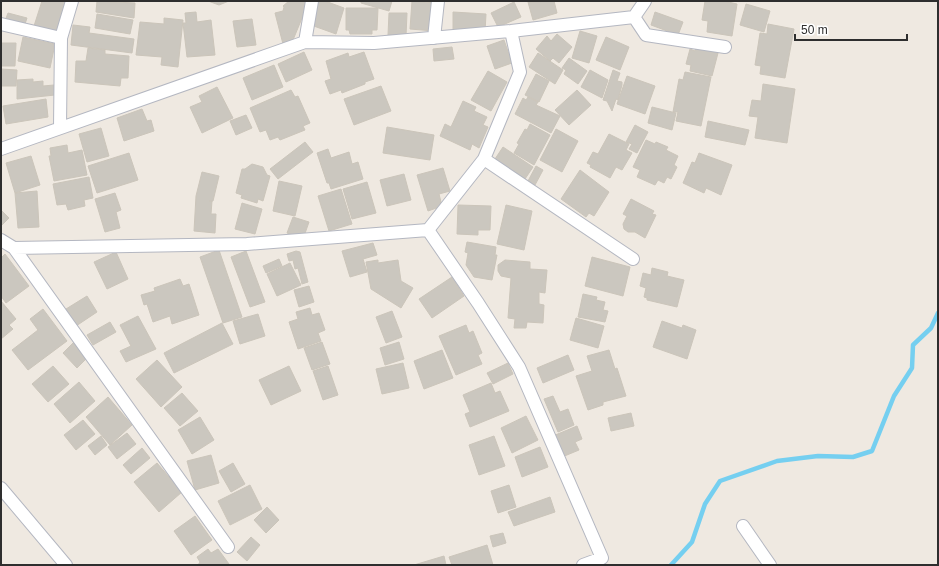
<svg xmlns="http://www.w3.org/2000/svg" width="939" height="566" viewBox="0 0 939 566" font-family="Arial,sans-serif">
<rect width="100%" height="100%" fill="#efe9e1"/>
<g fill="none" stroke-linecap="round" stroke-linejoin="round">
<path stroke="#75cff0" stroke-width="4.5" d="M671,565L692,542L705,504L720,481L777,461L818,456L853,457L872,451L894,396L912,368L913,345L931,328L938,313"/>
</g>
<path fill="#cbc7bf" stroke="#cbc5ba" d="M42,1H67L58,34L34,26Z
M97,1L135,3L134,18L96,12Z
M208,1H229L219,5Z
M289,1H309L293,40L283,44L275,13L283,11L284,7L283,6Z
M318,1H325L344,8L336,34L311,25Z
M361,1H392L389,11L361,3Z
M412,1L436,3L434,31L410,29Z
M554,1L557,13L533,20L528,2Z
M705,1H724L737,4L732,36L707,32L708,21L702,20Z
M514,2L521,17L498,27L491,13Z
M746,4L770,11L764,32L740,25Z
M346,8H378L377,30H372V34H350L349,30H346Z
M196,12L197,22L211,20L215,55L187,57L183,23H186L185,13Z
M453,12L486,14L485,32L453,30Z
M655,12L683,22L678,35L651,25Z
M8,13L27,18L24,27L5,21Z
M389,13H407L406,36L388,35Z
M97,14L133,20L130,34L95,28Z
M164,18L183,20L178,67L161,65L162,57L136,55L140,22L164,24Z
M252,19L256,45L237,47L233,21Z
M768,24L794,29L785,78L760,74L761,66L755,65L760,33L767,34Z
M73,25L90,27L89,33L134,39L132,53L71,45Z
M580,31L597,36L589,63L572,58Z
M557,34L572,47L559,63L553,58L550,61L536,49L547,36L551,41Z
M23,37L55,44L50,68L18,61Z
M606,37L629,47L620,70L596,60Z
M504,40L512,63L495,69L487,46Z
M1,43H16L15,66H1Z
M452,47L454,59L434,61L433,49Z
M696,47L718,53L712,76L690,71L691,65L686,64L690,49L695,51Z
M88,48L105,50V54L129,56L128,78H121L120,86L75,82L76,61H86Z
M304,52L312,70L286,82L278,64Z
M364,52L374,79L365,82V84L342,93L341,90L330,94L325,81L331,79L326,61L348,53L349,57Z
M538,53L563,70L555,84L529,67Z
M569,58L587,71L578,84L564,74L566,70L562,68Z
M274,65L283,87L252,100L243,78Z
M1,69L17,70L16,86H1Z
M590,70L608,80L602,98L581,87Z
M613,70L620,73L617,81L622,82V85L618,100L616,99L612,111L607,101L603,100Z
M488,71L507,82L491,111L471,100Z
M685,72L711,77L701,126L676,121L678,112H673L679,79L683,80Z
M536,74L549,81L539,102L525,95Z
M627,76L655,86L645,114L617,104Z
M33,79V82L43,81V86L54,85L55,95L17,99V80Z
M763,84L795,89L787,143L755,138L758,117L749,116L752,100L761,101Z
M381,86L391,111L354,125L344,99Z
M217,87L233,118L202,133L190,107L202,102L199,96Z
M291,90L295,97L298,96L310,123L303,126L305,130L280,140L278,137L270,140L266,130L260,132L250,108Z
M577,90L591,105L569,125L555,110Z
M528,97L538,102L536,105L560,116L551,133L515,114L523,98L526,100Z
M46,99L48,117L6,124L3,106Z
M463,101L476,107L474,111L487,117L483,125L488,127L479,148L472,144L470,150L440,136L445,124L451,127Z
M652,107L676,113L672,130L648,123Z
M142,109L147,121L151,120L154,131L124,141L117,118Z
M246,115L252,128L236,135L230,121Z
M708,121L749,130L745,145L705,137Z
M530,124L550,135L534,165L514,153L519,144L517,143L525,129L527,130Z
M635,125L648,132L637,153L629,149L632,144L626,142Z
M387,127L434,135L430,160L383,153Z
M101,128L109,156L87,162L79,134Z
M556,129L578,141L562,172L540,160Z
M609,134L629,144L626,150L632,153L622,170L616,167L610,178L590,167L591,165L587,163L593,152L598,154Z
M646,140L655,144L656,142L668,147L666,150L678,156L674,165L677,167L671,179L667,177L664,183L658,180L655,185L637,177L640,170L633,167Z
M305,142L313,152L278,179L270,169Z
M67,145L68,153L82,150L87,175L54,181L49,156H51L50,148Z
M503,147L533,167L525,179L495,159Z
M328,149L331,158L349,152L352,164L358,162L363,179L331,189L329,183H327L317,153Z
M129,153L138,180L97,193L88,166Z
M699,153L732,165L721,195L706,188L704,193L683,183L692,162L695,163Z
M31,156L40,185L15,193L6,163Z
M252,164L263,167L267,175L270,176L263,201L258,199L257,203L241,198L242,195L236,193L242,169H245Z
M536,166L543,170L535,185L528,181Z
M443,168L450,191L439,194L442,206L428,211L417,175Z
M580,170L609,192L594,216L589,213L586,217L561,199Z
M202,172L219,176L213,201H209H212L211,214H216L215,233L194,231L196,196Z
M404,174L411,200L387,206L380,180Z
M89,177L93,198L84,200L85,206L68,210L66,204L57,205L53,184Z
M279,181L302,186L295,216L273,211Z
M367,182L376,213L352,219L343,189Z
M341,189L352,224L329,231L318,196Z
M37,191L39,227L18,228L15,193Z
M115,193L121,210L116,212L120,228L105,232L95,199Z
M631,199L654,211L652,214L656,215L645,238L635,232H628L624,229L623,224L627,216L623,214Z
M242,203L262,209L255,234L235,229Z
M458,205L491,206L490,230H478V235L457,234Z
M506,205L532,211L524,250L497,244Z
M1,210L9,218L1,226Z
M293,217L309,222L303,239L287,233Z
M467,242L496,247L495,255H497L492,280L474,277L466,265L468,253L465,252Z
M373,243L377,255L363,259L367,272L350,277L342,251Z
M219,250L242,317L223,323L200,257Z
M246,251L265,302L250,307L231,257Z
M296,251L300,252L308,282L302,284L298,268L295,269L293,260L289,261L287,254Z
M116,252L128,279L107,289L94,262Z
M5,254L29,286L6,303L1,296V258Z
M592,257L630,267L623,296L585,286Z
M279,259L282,266L266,273L263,266Z
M378,260V263L398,260L401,281L413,288L401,308L371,289L366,262Z
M505,260L530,262V269L547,270L545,293L539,292V304L544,305L543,323L527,322L526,328H514L515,319L508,318L511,278L501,276L498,271V265Z
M290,263L301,285L277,296L267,274Z
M652,268L668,272L667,276L684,280L677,307L647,300V298L644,297L646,288L640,286L643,273L651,275Z
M452,277L464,296L432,318L419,299Z
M180,279L183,286L189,284L199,315L172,324L170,316L153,322L147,304L144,305L141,295L155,291L154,288Z
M309,286L314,302L299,307L294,290Z
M583,294L597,297L596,300L605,302L603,310L608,311L605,322L578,317Z
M87,296L97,312L76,326L66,309Z
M1,301L16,319L9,325L13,329L1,339Z
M310,308L312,315L319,313L325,330L318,333L321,341L298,349L289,322L298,319L296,312Z
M43,309L67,341L28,370L12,350L38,330L30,319Z
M392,311L402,337L386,343L376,317Z
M258,314L265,336L240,344L233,321Z
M138,316L156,349L126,362L120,351L131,346L120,325Z
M576,318L604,326L598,348L570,340Z
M662,321L682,328L683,325L696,330L687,359L653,347Z
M110,322L116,332L93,345L87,335Z
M222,323L233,344L174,373L164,353Z
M466,325L469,333L473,331L482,353L478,355L482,364L456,375L439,336Z
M74,342L88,357L77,368L63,353Z
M322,342L330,364L312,370L304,348Z
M399,342L404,359L385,365L380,348Z
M442,350L453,378L424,389L414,361Z
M609,350L615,369L617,368L626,396L603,402V405L588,410L576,376L592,371L587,356Z
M568,355L574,370L543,383L537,368Z
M157,360L182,387L161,407L136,379Z
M403,363L409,388L382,394L376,369Z
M508,363L513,374L493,384L487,373Z
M53,366L69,384L48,402L32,384Z
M289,366L301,391L271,405L259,380Z
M328,366L338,395L323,400L313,371Z
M79,382L95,401L70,423L54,404Z
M491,383L495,393L500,391L509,411L470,427L465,414L470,412L463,395Z
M182,393L198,411L180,426L164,408Z
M553,396L560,412L568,409L574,425L558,432L544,399Z
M108,397L132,425L110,445L86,417Z
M631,413L634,426L611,431L608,418Z
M526,416L538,440L512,453L501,428Z
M200,417L214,440L192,454L178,430Z
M83,420L95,434L76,450L64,435Z
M577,426L582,439L575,442L579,450L562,457L553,436Z
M127,433L136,444L117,459L108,447Z
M101,436L107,445L95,455L88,446Z
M494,436L505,466L479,475L469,445Z
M540,447L548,467L522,477L515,457Z
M142,448L150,458L131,474L123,465Z
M211,455L219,483L195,490L187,461Z
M157,463L182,492L159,512L134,482Z
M233,463L245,484L231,492L219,471Z
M250,485L262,509L230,525L218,501Z
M509,485L516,507L498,513L491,491Z
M550,497L555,512L514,526L508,512Z
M267,507L279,520L266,533L254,520Z
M195,516L212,540L191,555L174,531Z
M503,533L506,543L493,547L490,536Z
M251,537L260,545L247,561L237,552Z
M487,545L493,565H452L449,557Z
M208,549L211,553L218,549L229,564L198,565L200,562L197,557Z
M444,556L446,565H414Z"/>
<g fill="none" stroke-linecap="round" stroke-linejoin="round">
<g stroke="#b4b7c1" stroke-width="14">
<path id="street" d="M634,17L646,35L725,47
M1,24L61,38
M434,38L438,1
M305,42L312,1
M60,127L61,38L72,1
M1,149L305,42L374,43L511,31L634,17L645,1
M484,159L633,259
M428,230L478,303L519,367L602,558L583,565
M1,240L14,248L247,244L428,230L484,159L520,72L511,31
M14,248L228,547
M1,488L66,565
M743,526L770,565"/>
</g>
<use href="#street" stroke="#fff" stroke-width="12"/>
</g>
<rect width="939" height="566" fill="none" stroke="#2e2e2e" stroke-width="4"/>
<path d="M795 34v6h112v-6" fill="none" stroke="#2e2e2e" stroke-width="2"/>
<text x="801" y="34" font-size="12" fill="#2e2e2e" stroke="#ffffff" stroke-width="3" paint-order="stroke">50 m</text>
</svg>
